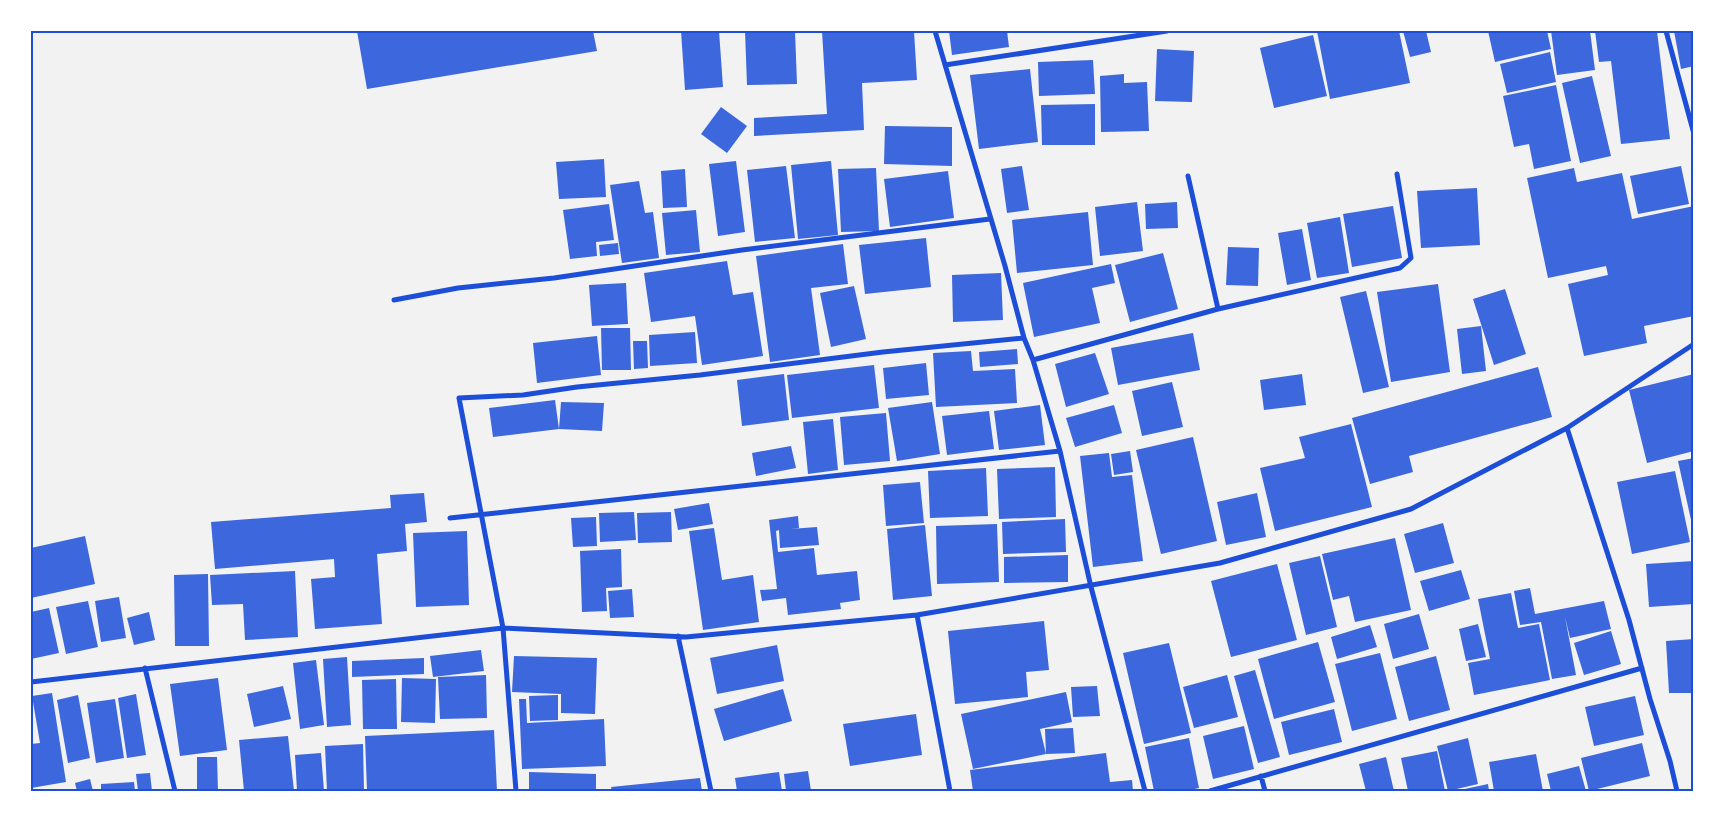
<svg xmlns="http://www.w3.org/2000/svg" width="1725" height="822" viewBox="0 0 1725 822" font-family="Overpass,sans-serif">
<rect width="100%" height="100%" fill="#f2f2f2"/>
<path fill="#3d67dc" d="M357,31H593L597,51L367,89Z
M681,31H719L723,87L685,90Z
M745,31H795L797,84L747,85Z
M822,31H914L917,80L862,83L864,130L754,136V118L827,114Z
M949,31H1007L1009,47L952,55Z
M1317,31H1399L1410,83L1330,99Z
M1403,31H1426L1431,52L1410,57Z
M1488,31H1547L1551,49L1495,62Z
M1551,31H1590L1595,70L1557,75Z
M1595,31H1657L1670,139L1621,144L1611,61L1599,62Z
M1674,31H1694V66L1681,69Z
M1313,35L1327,96L1274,108L1260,48Z
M1157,49L1194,51L1192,102L1155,101Z
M1550,52L1556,82L1507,93L1500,64Z
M1093,60L1095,94L1039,96L1038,62Z
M1030,69L1038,142L979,149L970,75Z
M1124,74V83L1147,82L1149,131L1101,132L1100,76Z
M1592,76L1611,156L1580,163L1562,83Z
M1556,85L1571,161L1534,169L1529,144L1514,147L1503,96Z
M1095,104V145H1042L1041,105Z
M721,107L747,126L727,153L701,134Z
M885,126L952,127V166L884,164Z
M604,159L606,197L559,199L556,162Z
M736,161L745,232L718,236L709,164Z
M831,161L838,235L798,239L791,165Z
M786,166L795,238L755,242L747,170Z
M1022,166L1029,210L1007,213L1001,169Z
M1681,166L1689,204L1638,214L1630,176Z
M876,168L879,231L841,232L838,169Z
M1574,168L1577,182L1622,173L1632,219L1694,206V316L1644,326L1647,343L1584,356L1568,284L1608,275L1606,266L1548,278L1527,178Z
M685,169L687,207L663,208L661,171Z
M948,171L954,218L890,227L884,179Z
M639,181L645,213L653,212L659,258L622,263L610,185Z
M1477,188L1480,245L1421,248L1417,191Z
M1137,202L1143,251L1100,256L1095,207Z
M1177,202L1178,228L1146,229L1145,204Z
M609,204L614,240L596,242L597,256L570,259L563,210Z
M1393,206L1402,258L1352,267L1343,214Z
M696,210L700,252L666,255L662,213Z
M1088,212L1093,265L1017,273L1012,220Z
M1340,217L1349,273L1317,278L1307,223Z
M1302,229L1311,280L1287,285L1278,233Z
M926,238L931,287L865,294L859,245Z
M618,243L619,254L600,256L599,245Z
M843,244L848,284L811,288L820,355L770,362L756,256Z
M1228,247L1259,248L1258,286L1226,285Z
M1163,253L1178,309L1130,322L1115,265Z
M727,261L733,295L753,292L763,356L702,365L695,316L651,322L644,273Z
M1111,264L1115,283L1092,288L1100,323L1034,337L1023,283Z
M1001,273L1003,320L953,322L952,275Z
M626,283L628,324L592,326L589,285Z
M1438,284L1450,372L1391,382L1377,292Z
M854,286L866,339L831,347L820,293Z
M1505,289L1526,354L1494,365L1473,299Z
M1366,291L1389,387L1363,393L1340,297Z
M1481,326L1486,371L1462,374L1457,329Z
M601,328H630L631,370H602Z
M695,332L697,363L650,366L649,335Z
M1193,333L1200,370L1118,385L1111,348Z
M597,336L601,375L537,383L533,343Z
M633,341H647L648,368L634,369Z
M1017,349L1018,364L980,367L979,352Z
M971,351L973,371L1015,369L1017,403L936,407L933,353Z
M1095,353L1109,394L1066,407L1055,364Z
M926,363L929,395L886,399L883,368Z
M874,365L879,408L792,418L787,375Z
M1538,367L1552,417L1409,456L1413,472L1370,484L1352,418Z
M784,374L789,420L742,426L737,380Z
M1302,374L1306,405L1264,410L1260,380Z
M1694,374V451L1647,463L1629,390Z
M1172,382L1183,427L1142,436L1132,391Z
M555,400L559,429L493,437L489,408Z
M561,402L604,403L602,431L559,429Z
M932,402L940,454L897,461L888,408Z
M1040,405L1045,445L999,450L994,411Z
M1114,405L1122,433L1075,447L1066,418Z
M989,411L994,449L947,455L942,416Z
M886,413L890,461L844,465L840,417Z
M833,419L838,470L808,474L803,422Z
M1351,424L1372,507L1275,531L1260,468L1305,458L1299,437Z
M1193,437L1217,541L1161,554L1136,450Z
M791,446L796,468L756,476L752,453Z
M1130,451L1133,472L1114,475L1111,454Z
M1109,453L1112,477L1132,475L1143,561L1093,567L1080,456Z
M1694,458V529H1693L1678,461Z
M1055,467L1056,517L999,519L997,469Z
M986,468L988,516L930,518L928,471Z
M1675,471L1690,542L1632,554L1617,482Z
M920,482L924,523L886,526L883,485Z
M424,493L427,522L405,524L407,551L377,554L382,624L315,629L311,579L335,577L334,559L215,569L211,522L391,508L390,495Z
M1257,493L1266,537L1226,545L1217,502Z
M709,503L713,524L678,530L674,509Z
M634,512L636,540L600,542L599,513Z
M671,512L672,542L638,543L637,513Z
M798,516L799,528L790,529L817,527L819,545L780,548L779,530L776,531L778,552L814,548L817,575L857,571L860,600L840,603L841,609L788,615L786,598L762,601L760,590L777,589L769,520Z
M596,517L597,546L573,547L571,518Z
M1065,519L1066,552L1003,554L1002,522Z
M1443,523L1454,563L1415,573L1404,534Z
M997,524L999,582L937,584L936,526Z
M925,525L932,596L893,600L887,529Z
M714,528L722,580L753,575L759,622L703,630L689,531Z
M467,531L469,605L416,607L413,533Z
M85,536L95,584L31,598V548Z
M1395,538L1411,610L1355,622L1349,596L1333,600L1322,554Z
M621,549L622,587L606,588L607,611L582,612L580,551Z
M1068,555V582L1004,583V557Z
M1320,556L1337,627L1306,635L1289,563Z
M1694,561V604L1649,607L1646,564Z
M1277,564L1297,640L1231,657L1211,581Z
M1461,570L1470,599L1429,611L1420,581Z
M295,571L298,637L245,640L243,604L212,605L210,575Z
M208,574L209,646H175L174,575Z
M1530,588L1535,614L1604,601L1611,629L1570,638L1565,617L1576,675L1552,679L1541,622L1520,625L1514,591Z
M632,589L634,617L610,618L608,591Z
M1511,593L1518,628L1539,624L1550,680L1474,695L1468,663L1490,659L1478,599Z
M119,597L126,638L101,642L95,601Z
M88,601L98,647L66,654L56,607Z
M49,608L59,653L31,659V612Z
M149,612L155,640L134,645L127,618Z
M1419,614L1429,649L1393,659L1384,624Z
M1044,621L1049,670L1026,672L1028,697L955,704L948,631Z
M1478,624L1486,657L1466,661L1459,629Z
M1370,625L1377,647L1337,659L1331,637Z
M1611,631L1621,664L1584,675L1574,643Z
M1694,639V693H1669L1666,641Z
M1318,642L1335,702L1274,719L1258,659Z
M1169,643L1191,733L1144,744L1123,653Z
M777,645L784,681L717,694L710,658Z
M481,650L484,671L433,677L430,656Z
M1380,653L1397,719L1352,731L1335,664Z
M514,656L597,658L595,714L561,713V694L512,692Z
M1436,656L1450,710L1409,721L1395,667Z
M347,657L351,725L327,727L323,659Z
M424,658V674L352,677V661Z
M316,660L324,725L300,729L293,663Z
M1255,670L1280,757L1258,763L1234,676Z
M486,675L487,718L440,719L438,677Z
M1227,675L1238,717L1194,728L1183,687Z
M218,678L227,750L180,756L170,684Z
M402,678L436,679L435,723L401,722Z
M396,679L397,729H363L362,680Z
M283,686L291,719L254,727L247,694Z
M1097,686L1100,716L1073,717L1071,687Z
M783,689L792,721L724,741L714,709Z
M1066,692L1072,722L1040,729L1046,754L973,769L961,714Z
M52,693L66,782L31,788V744L40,743L32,696Z
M136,694L146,755L127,758L118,698Z
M78,695L90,758L68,763L57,700Z
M558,695V720L530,721L529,696Z
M1635,696L1644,735L1594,746L1585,707Z
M115,699L124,758L96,763L87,703Z
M519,699H526L527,723L604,719L606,766L522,769Z
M1334,709L1342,742L1289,755L1281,722Z
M916,714L922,755L850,766L843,724Z
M1244,726L1254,769L1213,779L1203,736Z
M1073,728L1075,753L1046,754L1045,729Z
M494,730L497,791H367L365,736Z
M288,736L294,791H244L239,740Z
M1189,738L1199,788L1185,791H1154L1145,747Z
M1468,738L1478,784L1448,791L1437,746Z
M1642,743L1650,776L1589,791L1581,758Z
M363,744L364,791H327L325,746Z
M1437,751L1445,791H1408L1401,758Z
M321,753L324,791H297L295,755Z
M1106,753L1110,782L1132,780L1133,791H973L970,770Z
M1536,754L1543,791H1494L1489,762Z
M197,757H217L218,791H197Z
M1386,757L1394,791H1366L1359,764Z
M1579,766L1586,791H1551L1547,774Z
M808,771L811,791H786L784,774Z
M529,772L596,774V791H529Z
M779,772L782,791H737L735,778Z
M150,773L152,791H138L136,774Z
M700,778L702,791H612L611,787Z
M90,779L93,791H77L75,783Z
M134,782L135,791H101V784Z
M1488,784L1489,791H1460V790Z"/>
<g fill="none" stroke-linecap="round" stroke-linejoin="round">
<path stroke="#1d4ed8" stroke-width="5" d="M935,31L1005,266L1024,338L1033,360L1060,451L1091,587L1145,791
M1666,31L1694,134
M945,65L1167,31
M1188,176L1218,309
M394,300L458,288L554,278L742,250L990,219
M1033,360L1218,309L1400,268L1411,258L1397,174
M1567,428L1629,620L1650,699L1670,761L1677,791
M450,518L1060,451
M917,615L950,791
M678,636L711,791
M145,668L175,791
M31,682L503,628L686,637L917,615L1220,563L1411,509L1567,428L1694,344
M1261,776L1265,791
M516,791L503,628L459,398L523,395L577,387L700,375L883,352L1024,338
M1210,791L1642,668"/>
</g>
<rect width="1725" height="822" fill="none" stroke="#ffffff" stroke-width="65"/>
<rect x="32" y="32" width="1660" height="758" fill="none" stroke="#1d4ed8" stroke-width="2"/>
</svg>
